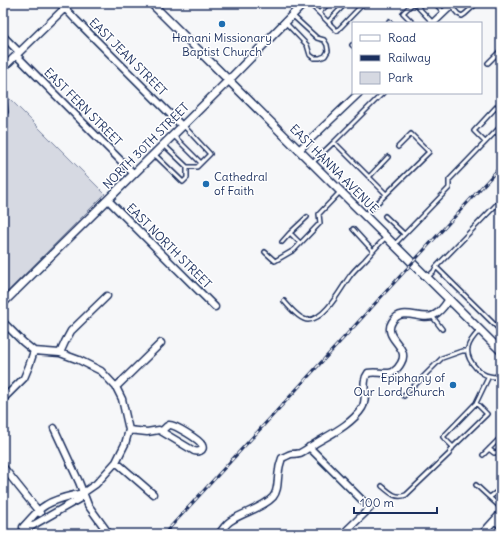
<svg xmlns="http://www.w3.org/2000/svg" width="504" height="537" viewBox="0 0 504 537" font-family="Delius,sans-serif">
<rect width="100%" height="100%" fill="#f6f7f9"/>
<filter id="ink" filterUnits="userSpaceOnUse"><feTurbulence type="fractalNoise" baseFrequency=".025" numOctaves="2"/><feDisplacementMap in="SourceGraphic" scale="8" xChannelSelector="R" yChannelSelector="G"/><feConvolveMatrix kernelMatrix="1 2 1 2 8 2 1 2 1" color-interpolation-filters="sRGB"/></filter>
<g filter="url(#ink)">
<path fill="#d6d9e2" stroke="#7884a0" d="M3,92L105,194L3,296Z"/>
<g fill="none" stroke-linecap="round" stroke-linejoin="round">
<g stroke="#1b2f5e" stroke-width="6">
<path id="service" d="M309,3L337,31L364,3
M414,3L433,23
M435,3L444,13
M451,6L458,14L462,16L465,14L477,3
M319,13L329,3
M389,21L391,23
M285,22L307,45L310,55L314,58H320L325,56L328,51L327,45L324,40L317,38L292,15
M328,22L346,3
M413,23L403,13L413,3
M352,45L353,46
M488,63L501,50
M3,102L5,104L6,112L3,115
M173,135L201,163L210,154L183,125
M334,142L383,93
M485,142L474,131L499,104L501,105
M154,154L183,182L187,178V167L164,145
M312,163L334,142L369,177L388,157
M187,167H197L201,163
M369,177L386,194
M364,216L429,152L411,134L398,147
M385,216L404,234
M353,229L373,251
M282,242L290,233
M300,243L290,233L307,217
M394,245L449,188V180L501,126
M265,252L275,261L294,250L320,223L319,214L340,192
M436,267L501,331
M427,278L434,271L436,267L496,205L501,202
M284,301C289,307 300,320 308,320C326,319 341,288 350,276C354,270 360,265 365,260C372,252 379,244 386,237
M432,316L442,329
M480,330C467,343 462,353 476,368C480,372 484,375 489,376
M404,396L442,358L462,351H467
M476,403L487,414L453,447L443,437L476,403L489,376L494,377L501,375
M489,449L494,453L499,452
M483,455L501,437
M476,485L501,508
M382,486C390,493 396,499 406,495L449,454L453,447
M490,497L501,489"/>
</g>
<g stroke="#1b2f5e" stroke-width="9">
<path id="minor" d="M60,3L76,20L182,126
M433,23L454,3
M3,36L19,52
M16,55L134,174
M3,68L70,3
M299,150L359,93
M108,200L215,307
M3,322L23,342L34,351L60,353L79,360L101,371L116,387L122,399L129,430L125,444L116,462L96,484L83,493L79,499L35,524L20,534
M60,353L65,342L71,331L107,296
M116,387L161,343
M3,399L24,378L29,366L34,351
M54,428L79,482L88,505L109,534
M129,430L147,432L159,430L194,451C198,452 205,451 202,445C200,440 174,424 169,425C166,426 164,429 162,431
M309,447L370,508L347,530
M116,462L153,494
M3,467L40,513
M495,520L501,526
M23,531V527C31,519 37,510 46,505C57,498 71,496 83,493
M219,534C223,529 226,523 232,520C244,512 263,508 273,497C279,490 277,479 279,470C279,466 281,462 282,458C285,457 288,455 291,454C294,454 297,454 300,453C305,451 311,446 316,443C331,434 352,424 362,408C369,397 360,383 368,373C377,371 384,375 393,372C396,370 399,367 401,363C411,347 382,338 392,322C402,305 422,322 434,315C441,312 445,305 449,299
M482,534L501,513"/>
</g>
<g stroke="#1b2f5e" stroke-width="10">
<path id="tertiary" d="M151,3L501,351
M3,303L229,80L304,3"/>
</g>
<use href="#service" stroke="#fff" stroke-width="3"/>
<use href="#minor" stroke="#fff" stroke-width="6"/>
<use href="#tertiary" stroke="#fff" stroke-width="7"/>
<g stroke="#1b2f5e" stroke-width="3">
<path id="rail" d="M164,534L501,166"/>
</g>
<use href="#rail" stroke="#fff" stroke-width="1.5" stroke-dasharray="4.5" stroke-linecap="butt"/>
</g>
</g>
<g fill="#1f6fb2" stroke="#fff" stroke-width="1.5">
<circle cx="222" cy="24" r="4"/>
<circle cx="206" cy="184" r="4"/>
<circle cx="453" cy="385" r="4"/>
</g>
<g text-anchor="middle" stroke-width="3" stroke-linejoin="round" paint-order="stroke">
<g font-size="12" fill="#1b2f5e" stroke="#fff">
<text x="222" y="42">Hanani Missionary<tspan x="222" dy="14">Baptist Church</tspan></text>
<text x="214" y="181" text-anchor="start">Cathedral<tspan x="214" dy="14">of Faith</tspan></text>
<text x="445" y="382" text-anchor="end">Epiphany of<tspan x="445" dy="14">Our Lord Church</tspan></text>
</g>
<g font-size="12" fill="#1b2f5e" stroke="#fff">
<text transform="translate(128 57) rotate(45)" y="4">EAST JEAN STREET</text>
<text transform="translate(83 107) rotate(45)" y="4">EAST FERN STREET</text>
<text transform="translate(146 146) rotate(-45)" y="4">NORTH 30TH STREET</text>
<text transform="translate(334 169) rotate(45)" y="4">EAST HANNA AVENUE</text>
<text transform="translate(169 246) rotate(45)" y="4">EAST NORTH STREET</text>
</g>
</g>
<rect width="504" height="537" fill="none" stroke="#fff" stroke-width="16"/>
<rect x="8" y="8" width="488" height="521" fill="none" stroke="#1b2f5e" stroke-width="1.5" filter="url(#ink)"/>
<rect x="352" y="22" width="130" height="72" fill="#ffffff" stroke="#a4acbf"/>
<rect x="360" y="35" width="20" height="6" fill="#ffffff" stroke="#a4acbf"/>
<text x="388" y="42" font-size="12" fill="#1b2f5e">Road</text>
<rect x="360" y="55" width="20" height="6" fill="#1b2f5e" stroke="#a4acbf"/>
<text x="388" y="62" font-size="12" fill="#1b2f5e">Railway</text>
<rect x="360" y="72" width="20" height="12" fill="#d6d9e2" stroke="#a4acbf"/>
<text x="388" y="82" font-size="12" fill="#1b2f5e">Park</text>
<path d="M354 507v6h83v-6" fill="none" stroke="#1b2f5e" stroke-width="2"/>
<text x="360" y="507" font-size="12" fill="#1b2f5e" stroke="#ffffff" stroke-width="3" paint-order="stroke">100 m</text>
</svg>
